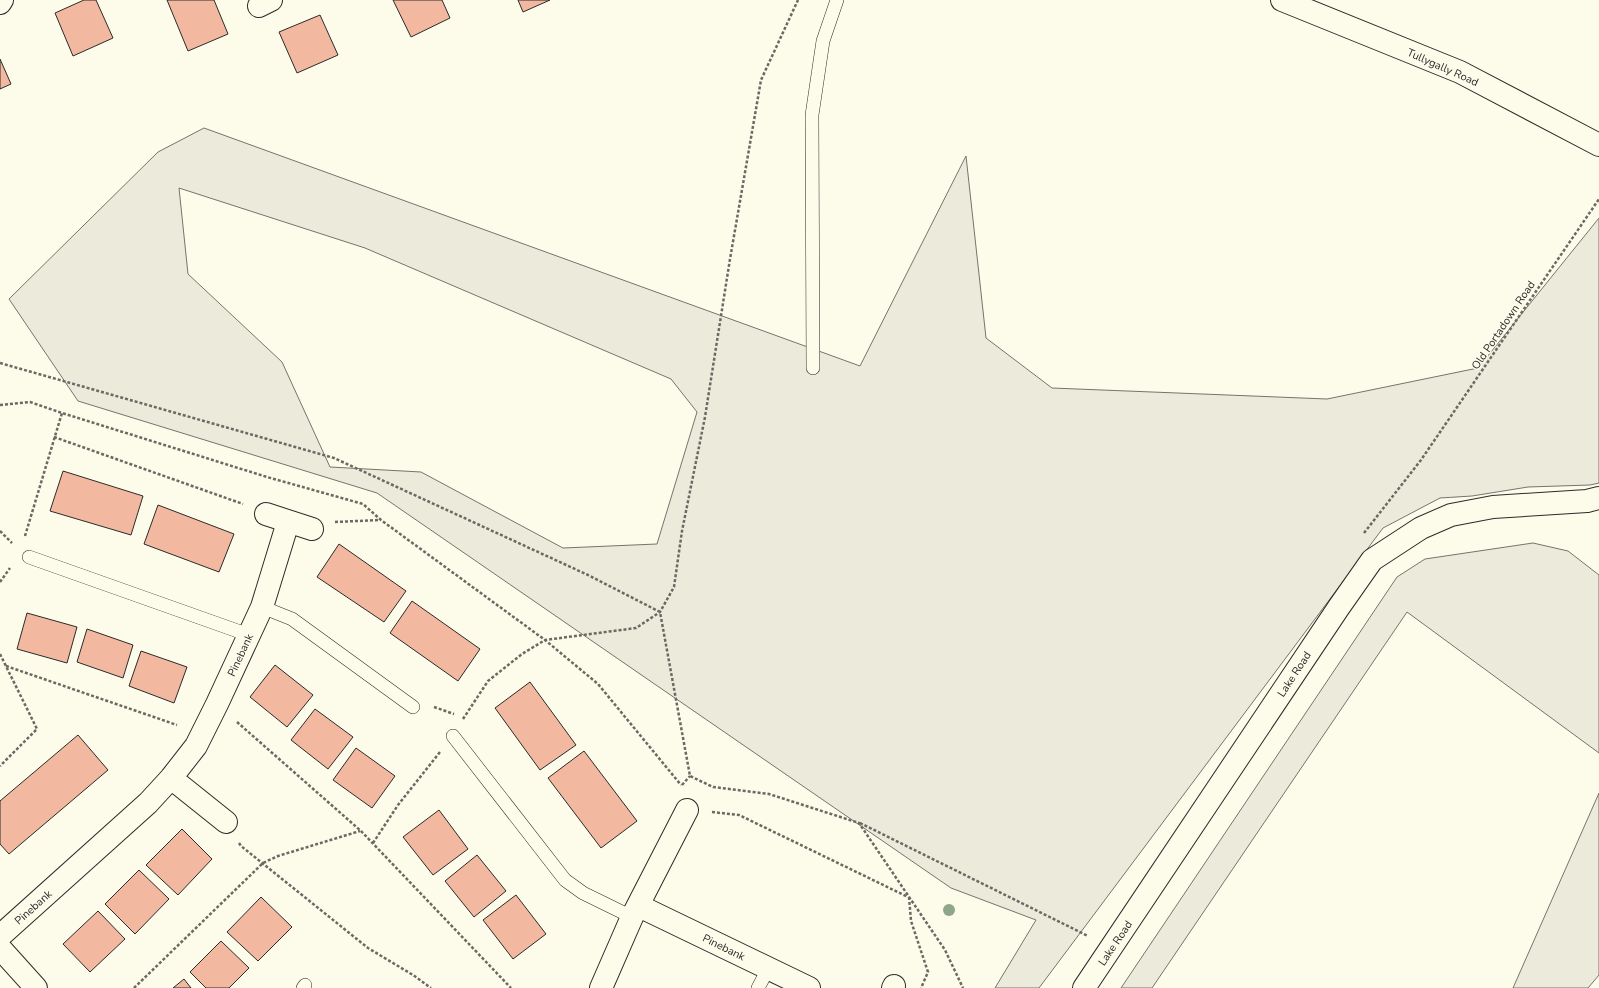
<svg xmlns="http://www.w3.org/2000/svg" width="1599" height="988" viewBox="0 0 1599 988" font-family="'Nunito Sans',sans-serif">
<rect width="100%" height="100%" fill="#fdfbea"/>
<path fill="#ecebdb" stroke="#74746e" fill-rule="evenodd" d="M204,128L860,366L966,156L986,338L1052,388L1327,399L1478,368L1599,218V483L1590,485L1528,487L1472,496L1440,498L1383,528L1039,988H995L1036,920L951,888L377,493L78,401L9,299L158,152ZM179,188L365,248L671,379L697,412L657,544L563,548L421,472L330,467L282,362L188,274Z
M1533,543L1568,551L1599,575V753L1407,612L1152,988H1121L1397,577L1425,559Z
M1599,793V975L1588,988H1513Z"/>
<path fill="#f2b8a0" stroke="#2b2b2b" d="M84,0H96L113,38L73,56L55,13Z
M167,0H214L228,34L188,51Z
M393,0H442L450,18L411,37Z
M518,0H550L523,12Z
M320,15L338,55L297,73L279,32Z
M0,59L11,84L0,89Z
M63,471L143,496L131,535L50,511Z
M158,505L234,534L219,572L144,544Z
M339,544L406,591L384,622L317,577Z
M412,601L480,649L458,681L390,633Z
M27,613L77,627L67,663L17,649Z
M87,629L133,645L123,678L77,662Z
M141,651L187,667L174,703L129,686Z
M275,665L313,695L287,727L250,697Z
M530,682L576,745L540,770L495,708Z
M315,709L353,737L328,769L291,740Z
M78,735L108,770L9,854L0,844V801Z
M356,748L395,776L372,808L333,780Z
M584,751L637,821L601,848L548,778Z
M439,810L468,849L433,875L403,837Z
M182,829L212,859L178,895L146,865Z
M477,855L506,891L474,917L445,881Z
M139,870L169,899L135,934L105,904Z
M516,895L546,934L513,959L483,920Z
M261,897L292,927L258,961L227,932Z
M98,911L125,939L90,972L63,944Z
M221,941L249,968L229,988H206L190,972Z
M184,979L191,988H173Z"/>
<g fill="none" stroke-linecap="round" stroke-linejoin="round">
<g stroke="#2b2b2b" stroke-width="14">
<path id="service" d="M813,368L812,115L823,41L837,0
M29,557L249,635
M262,607L292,619L413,707
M453,736L565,880L583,893L632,917
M303,988L305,985
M758,988L768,969"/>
</g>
<g stroke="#2b2b2b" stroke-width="24">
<path id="minor" d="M0,3L2,0
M259,6L271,0
M266,514L312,529
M171,778L226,822
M639,906L809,988
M0,936L148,803L171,778L196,746L217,704L262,607L288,522
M0,948L36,988
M601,988L632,917L687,810
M893,988L894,986"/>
</g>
<g stroke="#2b2b2b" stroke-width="24">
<path id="tertiary" d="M1282,0L1460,72L1599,145"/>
</g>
<g stroke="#2b2b2b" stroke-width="24">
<path id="trunk" d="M1084,988L1339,607L1372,560L1421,528L1451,515L1493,507L1587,501L1599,498"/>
</g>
<path stroke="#6a6964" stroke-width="2.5" stroke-dasharray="3 2" stroke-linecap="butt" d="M0,363L334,458L588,575L660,612L690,776L713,787L769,794L859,823L945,950L963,988
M0,405L30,402L62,413L267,477L363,504L381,520L545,640L598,684L681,785
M54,437L243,504
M335,522L380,520
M0,531L12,543
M1364,533L1421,460L1599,199
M25,536L62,413
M0,582L10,568
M0,654L37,729L0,766
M6,666L177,725
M434,707L454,714
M463,719L488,681L522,654L545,640L636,628L660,612L674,587L682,531L705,417L730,259L761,80L798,0
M237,722L361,831L511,988
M682,785L690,776
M712,812L739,815L908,897
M860,823L1088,936
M239,843L241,846L368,948L413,975L431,988
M373,843L398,805L440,752
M909,897L911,921L928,972L921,988
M134,988L263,863L278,856L360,831"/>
<use href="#service" stroke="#fdfbea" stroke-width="13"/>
<use href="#minor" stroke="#fdfbea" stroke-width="22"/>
<use href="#tertiary" stroke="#fdfbea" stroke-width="22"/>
<use href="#trunk" stroke="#fdfbea" stroke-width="22"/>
</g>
<circle fill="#8ea78a" cx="949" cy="910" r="6"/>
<g text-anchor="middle" stroke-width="3" stroke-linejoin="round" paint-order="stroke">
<g font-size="11" fill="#2b2b2b" stroke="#fdfbea">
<text transform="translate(1443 67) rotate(24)" y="4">Tullygally Road</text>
<text transform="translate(1503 325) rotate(-56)" y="4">Old Portadown Road</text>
<text transform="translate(240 655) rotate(-65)" y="4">Pinebank</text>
<text transform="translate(1294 674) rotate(-57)" y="4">Lake Road</text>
<text transform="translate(33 907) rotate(-42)" y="4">Pinebank</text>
<text transform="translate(1115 943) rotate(-56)" y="4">Lake Road</text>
<text transform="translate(724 947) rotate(26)" y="4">Pinebank</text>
</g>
</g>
</svg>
